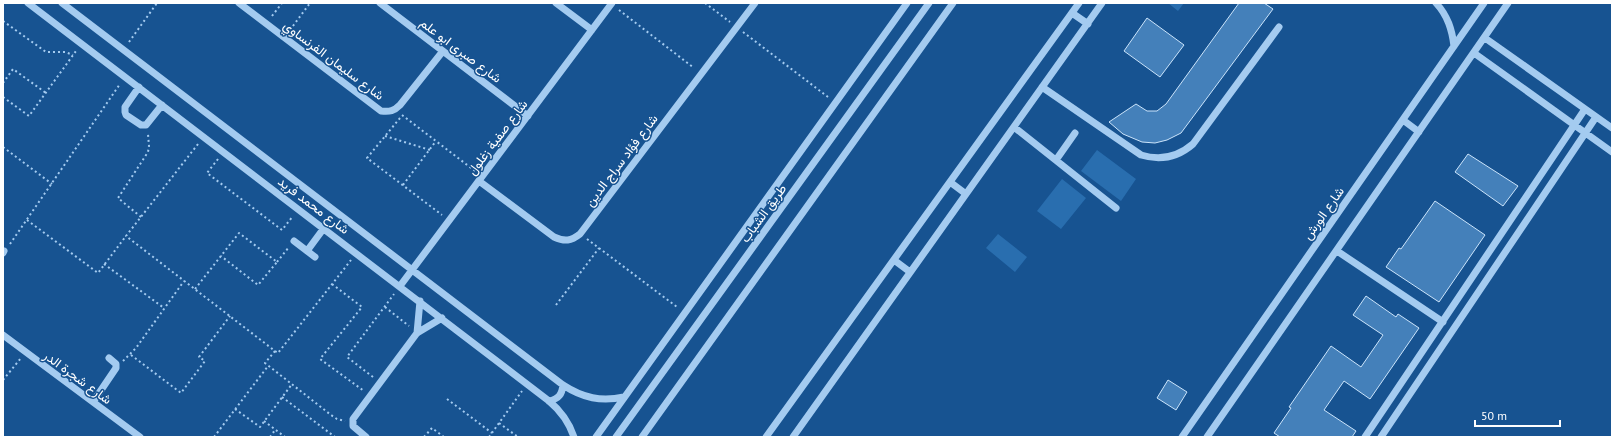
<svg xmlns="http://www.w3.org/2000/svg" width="1615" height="440" viewBox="0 0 1615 440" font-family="'PT Sans',Vazirmatn,sans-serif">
<rect width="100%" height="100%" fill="#175391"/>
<path fill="#296eaf" d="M1168,3H1184L1178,11Z
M1097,150L1136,179L1121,201L1081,171Z
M1062,179L1086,198L1061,229L1037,211Z
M998,234L1027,257L1015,272L986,248Z"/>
<path fill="#4480ba" stroke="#cbe4fb" d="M1239,3H1264L1273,9L1181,133L1167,140L1155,143L1142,142L1123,134L1109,122L1136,104L1147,111H1157L1166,104Z
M1147,18L1184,45L1160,77L1124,51Z
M1468,154L1518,186L1503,206L1455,172Z
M1435,201L1485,235L1439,302L1386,267L1399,248L1401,249Z
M1366,296L1396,317L1398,314L1419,328L1370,399L1344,381L1324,410L1356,431L1352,437H1280L1274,433L1291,408L1289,407L1331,346L1361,367L1383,335L1353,315Z
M1168,380L1187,392L1176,410L1157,398Z"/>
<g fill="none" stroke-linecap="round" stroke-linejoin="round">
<path stroke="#a4cbf0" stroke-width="2" stroke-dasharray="2 3" stroke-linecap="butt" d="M705,3L730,22
M619,10L694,68
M272,16L282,3
M3,21L46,52H65L73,55
M290,30L310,3
M743,32L828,97
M129,42L157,3
M3,83L13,69L46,93
M3,97L29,116L76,51
M402,115L475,171
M400,118L367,158L442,215
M385,136L430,150
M198,144L126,236L275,351L278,353L351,260
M3,147L52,184
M218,159L207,173L282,230L293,216
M403,185L436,141
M141,217L118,198L148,152L149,146L148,134
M27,220L98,273L126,236
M587,239L677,307
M10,244L120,84
M277,262L289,247
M104,264L164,308
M332,284L362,307L320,359L364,391
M195,289L239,233L277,262L258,285L221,256
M556,305L599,248
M385,307L409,326
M275,351L265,363L331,415L337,419L345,421
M131,355L181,393L205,361L199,357L230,316
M123,361L136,348L184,281
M373,377L347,357L394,294
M3,380L21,358
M282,397L335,437
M447,399L492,433
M235,409L260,427L292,384
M264,421L285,437
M499,423L518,437
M214,437L268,366
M270,437L275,430
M424,437L432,428L444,437
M489,437L522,391"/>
<path stroke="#a4cbf0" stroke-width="7" d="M28,3L549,401C561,411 569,422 574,437
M62,3L563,385C583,398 601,402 624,397
M239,3L381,111C390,112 394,111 400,105L443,51
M380,3L528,116
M556,3L592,30
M1436,3C1448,16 1452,30 1454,46
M1072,13L1088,24
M1485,38L1612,128
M1474,53L1612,152
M139,87L125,107V112L126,115L141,125H146L162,105
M1042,87L1141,155C1161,161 1178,157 1193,144L1279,27
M1403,120L1419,132
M1014,127L1116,208
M1056,160L1075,133
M479,181L554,237C565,242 571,241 580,234L755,3
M950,182L966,194
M294,241L315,257
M307,251L324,228
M1337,251L1443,322
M3,253L4,251
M894,260L910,272
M400,286L612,3
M417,333L420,301
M3,335L140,437
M549,401C559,399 562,394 563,385
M93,402L116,368V364L109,358
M366,437L353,426V419L417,333L442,318
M596,437L907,3
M616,437L929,3
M642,437L953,3
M766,437L1079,3
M793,437L1102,3
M1182,437L1484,3
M1207,437L1508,3
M1365,437L1585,109
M1381,437L1596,117"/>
</g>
<g text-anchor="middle" stroke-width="3" stroke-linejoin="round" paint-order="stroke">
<g font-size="13" fill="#fff" stroke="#175391">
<text transform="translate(461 50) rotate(37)" y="5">شارع صبرى ابو علم</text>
<text transform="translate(334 60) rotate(37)" y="5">شارع سليمان الفرنساوي</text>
<text transform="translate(497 137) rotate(-53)" y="5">شارع صفية زغلول</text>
<text transform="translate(621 160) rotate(-53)" y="5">شارع فؤاد سراج الدين</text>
<text transform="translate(314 205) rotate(37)" y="5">شارع محمد فريد</text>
<text transform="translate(763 213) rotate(-54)" y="5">طريق الشباب</text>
<text transform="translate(1323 213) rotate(-55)" y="5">شارع الورش</text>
<text transform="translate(78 377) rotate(36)" y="5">شارع شجرة الدر</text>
</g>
</g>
<rect width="1615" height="440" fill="none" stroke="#ffffff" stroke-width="8"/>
<path d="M1475 420v6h85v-6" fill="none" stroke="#ffffff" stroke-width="2"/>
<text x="1481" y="420" font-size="12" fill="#ffffff" stroke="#175391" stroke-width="3" paint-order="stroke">50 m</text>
</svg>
